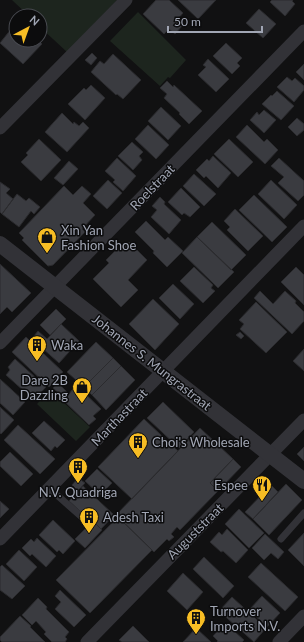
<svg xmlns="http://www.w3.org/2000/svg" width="304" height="642" viewBox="0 0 304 642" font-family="Lato,sans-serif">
<rect width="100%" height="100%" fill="#111112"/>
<path fill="#1d251e" d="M12,0H117L67,52L40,27V16H29Z
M138,12L186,60L170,78L168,77L160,86L110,41Z
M50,390L90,427L76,441L37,404Z"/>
<path fill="#3a3b40" stroke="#2b2b2e" d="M156,0H169L183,13L177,20L182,26L175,34L169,29L164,34L143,14Z
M178,0H216L198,19Z
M272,0H293L292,1L295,4L285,16L270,2Z
M259,9L276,24L263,38L246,23Z
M16,23V40H38L42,44L23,64L0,43Z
M226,43L242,58L237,63L240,66L232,74L213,56Z
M92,53L97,58L91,65L85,60Z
M113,54L141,80L123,99L117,94L116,95L91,72L100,61L104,64Z
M208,59L229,79L216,92L198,75L206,67L203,65Z
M304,64V80L296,72Z
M287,77L292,81L295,78L304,86V90L294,102L277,87Z
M167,81L173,87L174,85L202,111L189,124L179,114L180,113L164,98L167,94L160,88Z
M91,85L105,98L85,120L68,104L84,88L86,90Z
M277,91L294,106L281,120L262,104L271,95L272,96Z
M161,107L181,126L168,140L148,121Z
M264,110L276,120L264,133L250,120L257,112L259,115Z
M62,113L73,124L74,122L79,126L83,122L89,128L67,152L45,132Z
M297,118L304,124V130L297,136L288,127Z
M148,125L169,145L156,159L135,139Z
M247,125L264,142L267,139L278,150L265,164L236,137Z
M39,139L61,160L41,181L21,162L28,155L26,153Z
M229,139L253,162L238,177L214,154Z
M132,142L143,152L139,156L142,160L133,170L118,156Z
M213,156L231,173L218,188L206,176L204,178L196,170L207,159L209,161Z
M117,158L136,176L123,191L113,182L115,180L105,171Z
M279,158L304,181V195L298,201L278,183L284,177L271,166Z
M69,161L78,169L63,185L54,178Z
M194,174L216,194L204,206L183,186Z
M108,180L122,193L107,209L93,196Z
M271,180L297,205L284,219L258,194Z
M0,182L10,189L6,193L13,199L2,214L0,212Z
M64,186L73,195L82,186L91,194L83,203L95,215L82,229L85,232L53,265L48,266L22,240L24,238L19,233Z
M181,188L200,207L190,217L184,213L182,215L168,202Z
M17,194L26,201L29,198L40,207L34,214L31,211L19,227L2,214Z
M254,195L287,227L272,242L239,210Z
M160,197L165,202L164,204L181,220L169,234L151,217L157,210L152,206Z
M235,209L263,236L248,251L227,230L230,227L224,221Z
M146,221L165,240L168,237L183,251L167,267L153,253L154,251L135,232Z
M212,222L246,255L231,270L197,237Z
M197,237L234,272L218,288L182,253Z
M129,242L147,260L128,280L138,290L121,307L93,279L109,263L106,260L118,248L121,251Z
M0,264L31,293L12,312L7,307L0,314Z
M194,267L213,285L211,288L215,291L203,303L180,281Z
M296,267L304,275V305L281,282Z
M173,284L194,304L180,319L159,298Z
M260,291L273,304L285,291L296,301L295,303L304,312V321L292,334L254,298Z
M153,299L179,324L155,350L129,324Z
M256,302L287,332L266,353L240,329L244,324L239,320Z
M56,309L66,319L50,335L40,325Z
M61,324L79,341L59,363L41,347L43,345L34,336L38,331L47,339Z
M240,332L244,336L241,339L236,335Z
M26,337L63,372L49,387L12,352Z
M96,342L113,358L84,387L67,372Z
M304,349V371L293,361Z
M113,358L121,366L92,395L84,387Z
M15,359L46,387L34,400L6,375L10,370L8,367Z
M121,366L135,380L106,410L92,395Z
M0,379L25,402L13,415L0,403Z
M58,383L69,394L76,385L101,409L93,416L96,419L89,425L63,400L64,398L53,388Z
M163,402L194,432L179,448L147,418Z
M0,407L14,420L1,434L0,433Z
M144,419L178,451L132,499L98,467Z
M44,421L65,440L57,448L55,446L51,451L32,433Z
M18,425L55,459L40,474L4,440Z
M200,428L233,459L210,483L218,491L180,530L177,527L171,534L174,537L169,541L167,539L154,552L116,515Z
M304,447V461L297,454Z
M10,452L33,474L21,486L0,466V462Z
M233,459L241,467L218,491L210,483Z
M97,469L112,483L100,495L85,481Z
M78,478L85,483L78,491L72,485Z
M286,484L302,500L269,535L253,519Z
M271,485L278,492L253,519L245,512Z
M83,486L114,515L101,529L93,521L92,522L69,501Z
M0,501L9,509L0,518Z
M239,509L264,533L249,548L225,524Z
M118,517L152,550L90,613L56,580Z
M53,520L75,541L63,554L59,550L57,552L39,535Z
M93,521L102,530L85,548L75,539Z
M227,529L248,550L236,563L223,551L221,552L210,542L219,532L222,535Z
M304,533V566L288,550Z
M265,534L284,552L278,559L271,553L264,560L252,548Z
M37,538L56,556L46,567L32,554L30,556L22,548L31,539L34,542Z
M19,550L37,567L24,581L6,564Z
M204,557L234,586L223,598L193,569Z
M261,563L298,597L285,611L248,577Z
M2,565L25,586L12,599L0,590V567Z
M183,573L203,592L187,610L167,591Z
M60,590L86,615L74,627L55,609L61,602L55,596Z
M262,596L280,613L267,627L249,610Z
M232,597L266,628L254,642L219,611Z
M38,598L47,607L46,609L69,632L65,637L67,639L65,642H52L44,634L46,632L36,621L32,625L22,615Z
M20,616L31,626L30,627L45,642H2L0,640V637Z
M225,623L244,640L242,642H217L218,641L213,636Z
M133,626L149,642H122L119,640Z
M196,628L211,642H183Z"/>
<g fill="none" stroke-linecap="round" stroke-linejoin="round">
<path stroke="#323237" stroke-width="7" d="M49,488L84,519
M281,539L304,513"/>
<path stroke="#323237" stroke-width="13" d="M0,128L126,0
M0,343L304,31
M0,539L304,226
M87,642L304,420
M279,642L304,616"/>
<path stroke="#323237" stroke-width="16" d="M0,244L304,481"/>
</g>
<defs>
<g id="shop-pin" transform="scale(1)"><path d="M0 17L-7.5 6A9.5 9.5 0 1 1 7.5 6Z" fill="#f7bd24" stroke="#0c0c0d"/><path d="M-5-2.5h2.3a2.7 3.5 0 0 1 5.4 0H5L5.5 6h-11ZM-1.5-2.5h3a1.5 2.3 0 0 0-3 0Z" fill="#111"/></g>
<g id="building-pin" transform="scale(1)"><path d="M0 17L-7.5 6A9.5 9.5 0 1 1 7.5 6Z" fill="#f7bd24" stroke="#0c0c0d"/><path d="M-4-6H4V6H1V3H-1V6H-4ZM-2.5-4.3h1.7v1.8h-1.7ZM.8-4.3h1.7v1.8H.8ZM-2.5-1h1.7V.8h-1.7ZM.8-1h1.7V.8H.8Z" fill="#111"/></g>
<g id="restaurant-pin" transform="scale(1)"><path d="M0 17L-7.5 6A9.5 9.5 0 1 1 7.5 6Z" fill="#f7bd24" stroke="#0c0c0d"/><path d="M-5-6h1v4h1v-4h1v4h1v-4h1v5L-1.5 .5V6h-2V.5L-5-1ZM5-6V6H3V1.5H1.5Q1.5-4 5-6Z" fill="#111"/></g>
</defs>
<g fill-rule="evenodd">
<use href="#shop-pin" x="47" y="237"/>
<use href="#building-pin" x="37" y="345"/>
<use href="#shop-pin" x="82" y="387"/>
<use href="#building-pin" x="138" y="442"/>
<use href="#building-pin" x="78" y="467"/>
<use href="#restaurant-pin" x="262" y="485"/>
<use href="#building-pin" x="89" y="517"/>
<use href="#building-pin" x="196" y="618"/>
</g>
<g text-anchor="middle" stroke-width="3" stroke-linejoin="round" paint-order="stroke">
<g font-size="13" fill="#a1a6b4" stroke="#0c0c0d">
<text transform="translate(152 187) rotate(-46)" y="5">Roelstraat</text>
<text transform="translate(152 362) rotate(38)" y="5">Johannes S. Mungrastraat</text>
<text transform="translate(119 417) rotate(-46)" y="5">Marthastraat</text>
<text transform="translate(195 531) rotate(-45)" y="5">Auguststraat</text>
</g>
<g font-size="13" fill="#a1a6b4" stroke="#0c0c0d" text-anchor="start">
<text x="61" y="235">Xin Yan<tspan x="61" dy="15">Fashion Shoe</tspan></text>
<text x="51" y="350">Waka</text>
<text x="68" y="385" text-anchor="end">Dare 2B<tspan x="68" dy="15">Dazzling</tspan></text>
<text x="152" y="447">Choi's Wholesale</text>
<text x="248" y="490" text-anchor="end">Espee</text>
<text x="78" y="497" text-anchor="middle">N.V. Quadriga</text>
<text x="103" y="522">Adesh Taxi</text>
<text x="210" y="616">Turnover<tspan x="210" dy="15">Imports N.V.</tspan></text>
</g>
</g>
<g transform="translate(28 28) rotate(41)"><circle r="19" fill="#0c0c0d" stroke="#484a50"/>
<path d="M0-3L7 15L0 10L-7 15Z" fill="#f7bd24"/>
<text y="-6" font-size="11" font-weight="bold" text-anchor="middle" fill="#a1a6b4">N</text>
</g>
<path d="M168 26v6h94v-6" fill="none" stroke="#a1a6b4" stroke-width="2"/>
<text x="174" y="26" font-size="12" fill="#a1a6b4" stroke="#0c0c0d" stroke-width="3" paint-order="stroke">50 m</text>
</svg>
